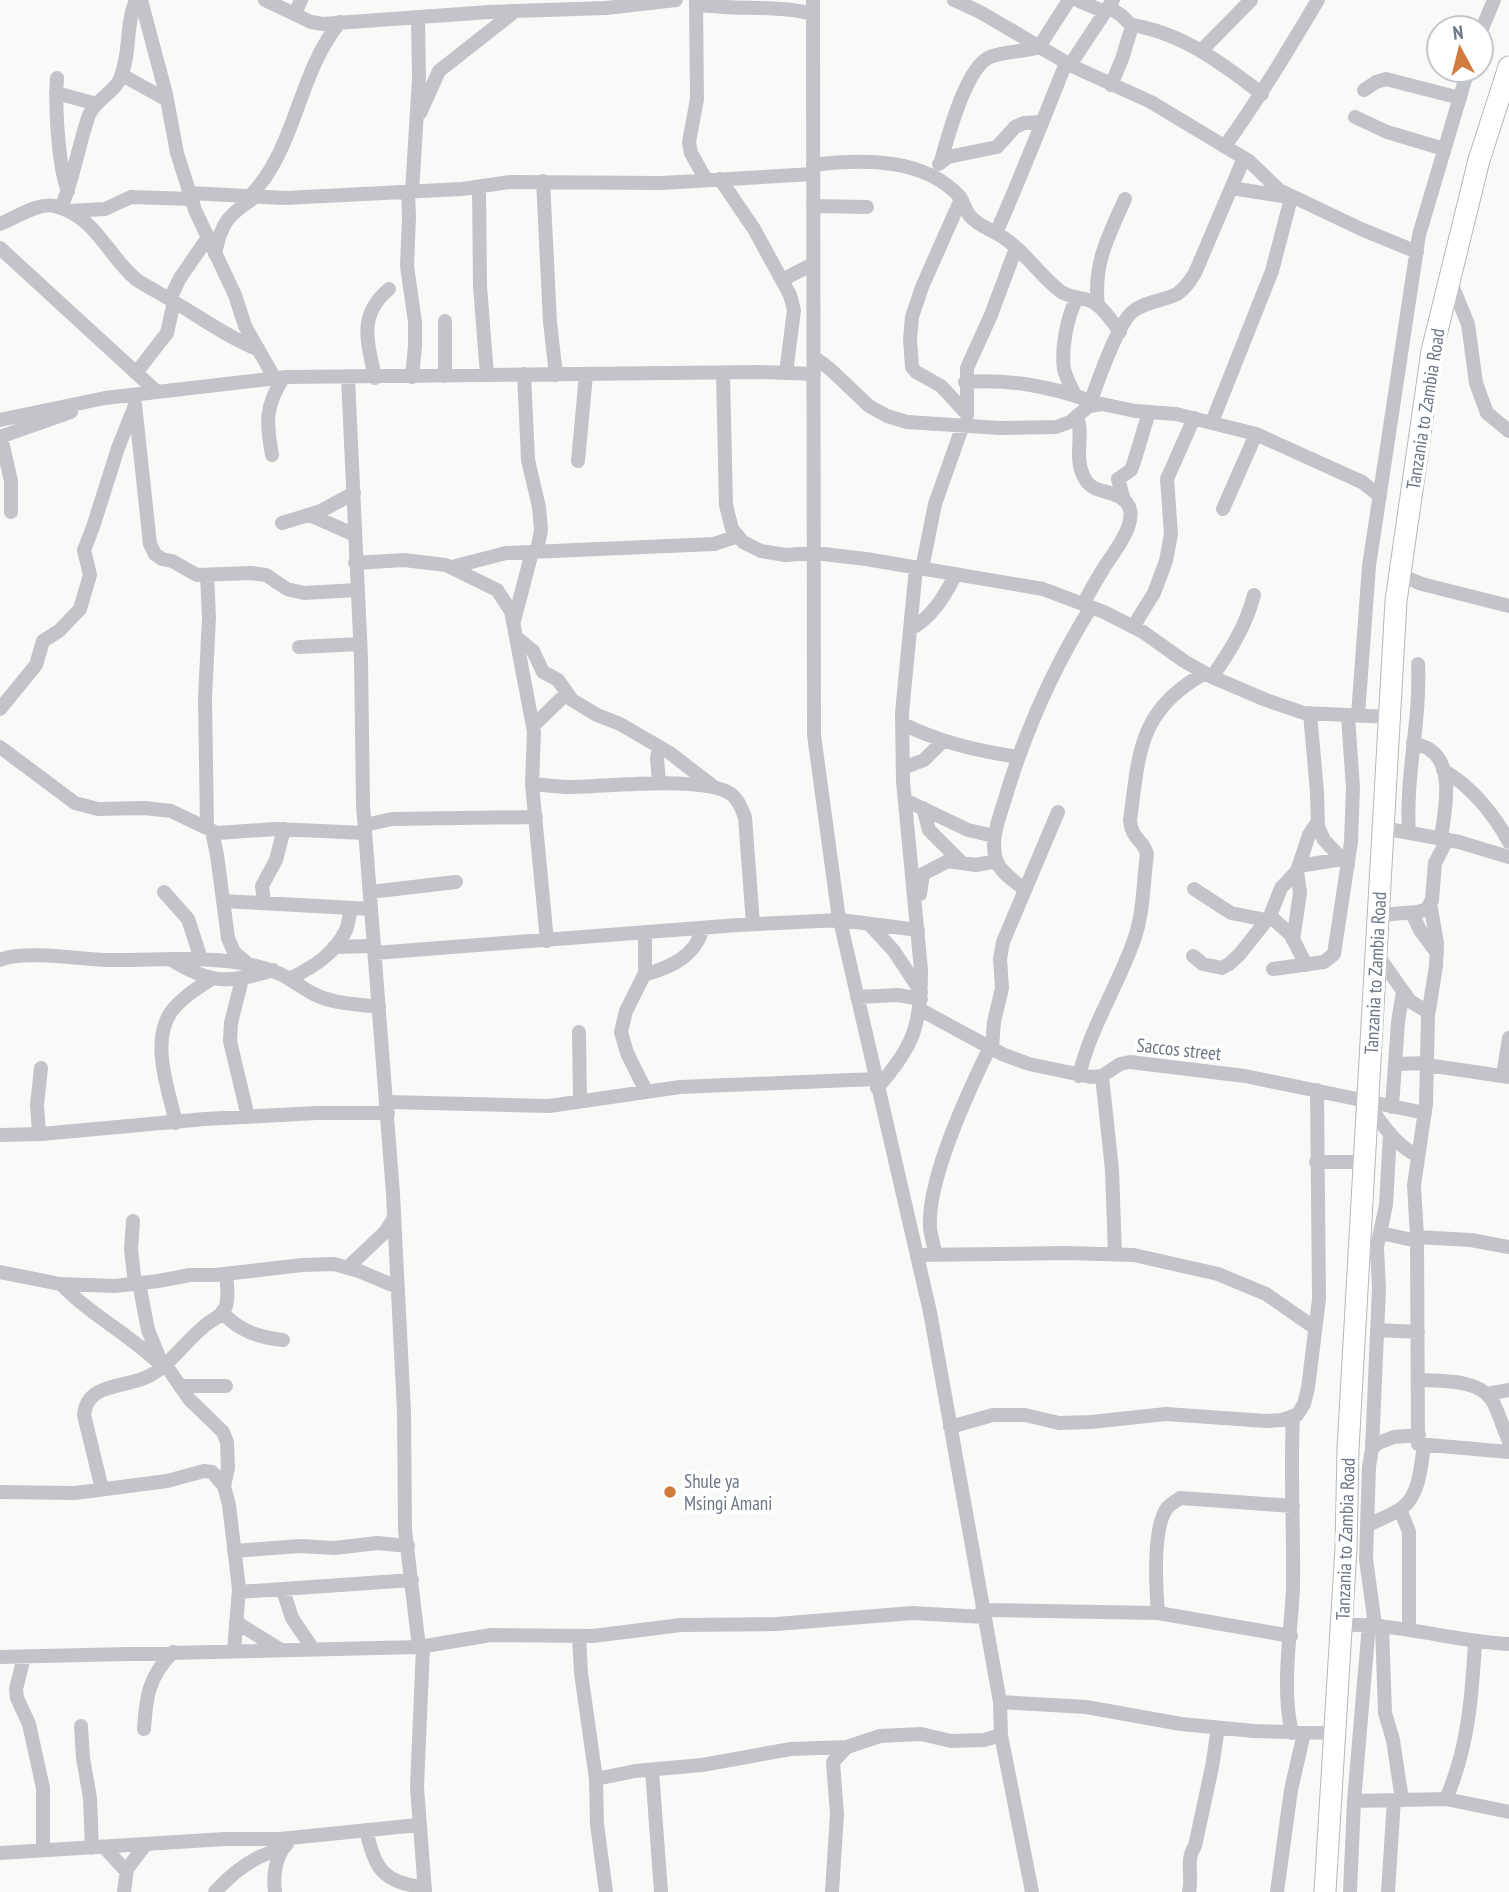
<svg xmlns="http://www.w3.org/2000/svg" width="1509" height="1892" viewBox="0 0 1509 1892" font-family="'PT Sans Narrow',sans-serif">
<rect width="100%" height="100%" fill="#f9faf8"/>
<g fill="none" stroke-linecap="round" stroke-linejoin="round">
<g stroke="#b5b8bc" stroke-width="23">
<path id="highway" d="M1325,1892L1346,1548L1348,1449L1396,601L1432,351L1479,160L1509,67"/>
</g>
<path stroke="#c2c4c9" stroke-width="14" d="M141,0L166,94L177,153L195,210L235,295L245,326L275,379
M265,0L311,22L323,24L489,12L606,8L676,0
M696,0L697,99L689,142L691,153L706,180
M813,0L814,735L838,912L930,1312L1000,1702L1001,1735L1032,1892
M954,0L980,12L1074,67L1151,102L1249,161L1279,190L1361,229L1417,252
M1077,0L1105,12
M696,4C734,11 775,4 813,14
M1109,7L1122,16L1132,26L1122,59L1111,85
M295,14L301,0
M1131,25C1181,32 1223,64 1262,94
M1481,31L1494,0
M1201,51L1251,0
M1070,65L1113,0
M122,75L167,100
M57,78C55,105 58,166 68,191
M1364,90L1376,82L1386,79L1460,98
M56,93L97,104
M420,113L439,71L514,12
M1355,117L1387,132L1444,149
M1225,146C1259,99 1288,50 1318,0
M941,161C948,136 966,67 990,57C1005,51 1024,52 1039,47L1069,0
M939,164L948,157L997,147L1015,127L1024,123L1042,122
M813,165C861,159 924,157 960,197C964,203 965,210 970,216C978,226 991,229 1001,236C1024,250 1039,275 1060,291C1069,298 1081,297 1091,301C1103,306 1112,322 1120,332
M720,179L754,229L790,295L794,310L786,373
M543,181L550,322L556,375
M479,187L480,286L487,375
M1231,188L1289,197
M408,192L409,217L407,266L415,322V346L412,377
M412,192L419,79L418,17
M190,193L285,198L462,189L510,182L661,183L813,174
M249,197C297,149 297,74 340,22
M961,199L922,287L912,317L910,339L912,367L916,372L941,386L967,414
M813,206L867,207
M61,208C74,178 78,146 89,115C95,100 114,93 120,79C131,54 125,25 136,0
M69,211L105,209L131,197L191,199
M0,224C16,218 38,202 55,206C97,217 107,256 137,280C149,288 162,294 174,302C202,318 227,337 257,349
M996,233C1021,177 1043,120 1066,63
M0,248L157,392
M215,254C221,223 228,215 254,198
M1449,278L1468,324L1476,383L1487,413L1509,431
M782,280L813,264
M170,299L180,278L207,239
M1098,306C1093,264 1108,237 1125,199
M814,357L830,369L869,406L887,416L907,422L1000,428L1056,427L1070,422L1089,406L1102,404L1135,411L1176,414L1256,434L1362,482L1380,496
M136,373L167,333L174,302
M723,373L726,505L732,529L743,542L761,551L785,555L815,553L866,559L1043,589L1104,612L1143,632L1184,661L1212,677L1266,700L1304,713L1390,717
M524,374L528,460L539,507L541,530L537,551
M445,376V321
M348,378L361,658L363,805L393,1194L404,1411L405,1530L419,1647
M375,378C368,342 357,316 389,289
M965,382C1011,379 1048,386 1091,401
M134,395L150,544L155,554L162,559L172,561L197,575L251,573L266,575L287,589L304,593L357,590
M1075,395C1071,387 1066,378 1064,369C1061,348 1067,317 1077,298
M1089,406C1097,384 1116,327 1132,312C1145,301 1163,301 1177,294C1185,289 1190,281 1195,273L1244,158
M967,415V368L991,315L1016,248
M1077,416C1084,435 1074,456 1083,475C1091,493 1104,489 1118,496C1148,511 1116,549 1105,566C1097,579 1090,591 1083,604
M0,420L105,398L286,377L760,372L814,374
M1212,422L1272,271L1291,198
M0,437L71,412
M1,437L11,481V512
M272,455C266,422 265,407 283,378
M578,461L586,375
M1124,500L1118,479L1131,470L1134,462L1149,412
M1223,509L1256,434
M310,515L355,535
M282,523L321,511L354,493
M355,563L404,560L446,565L497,590L511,611L534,732L532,784L547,941
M452,567L506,553L714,544L738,536
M922,569L935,504L963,425
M1400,575L1422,584L1509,606
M514,621L532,552
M1133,627L1154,593L1166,561L1171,534L1167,479L1194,418
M910,629C932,618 945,595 956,574
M517,638L533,651L543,672L558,680L572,700L597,715L620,724L670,753L714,787
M299,647L360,644
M1212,677C1230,651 1246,626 1254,595
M0,709L36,665L43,641L59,631L80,609L90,575L84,550L93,527L118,448L134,408
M1310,713L1317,792L1318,827L1324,840L1348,865
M1358,715L1369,566L1419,235L1468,70
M903,724C942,743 975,750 1017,757
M533,726L566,694
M1413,743C1418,745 1424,746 1429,749C1456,766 1444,813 1441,839
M0,747L75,803L98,809L144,808L171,811L217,833L276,829L365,833
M659,747L657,758L659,783
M903,768L924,760L942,742
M1443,770C1472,787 1493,813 1509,842
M532,784C545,785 557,787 570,787C605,787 704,775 731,794C739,800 741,808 745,817L753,924
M905,800L968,830L994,836
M923,808L929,830L962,863
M365,825L392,819L536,817
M207,828L205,698L209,617L207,576
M1383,828L1459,842L1509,857
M212,831L217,855L228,938L234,952L248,964
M1409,833C1405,776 1421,721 1418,664
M1299,866L1342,859
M1024,889C1015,881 1002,874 997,862C989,841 999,819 1005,799C1025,731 1054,667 1091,607
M1194,889L1231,913L1266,920
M164,892L188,919L201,959
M370,892L456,882
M920,894L923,874L948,861L976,865L997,861
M224,901L371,909
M264,902L262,886L276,860L284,829
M1430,903L1437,943L1436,966L1428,1016L1426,1104L1414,1185L1417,1237L1418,1444L1509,1452
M1412,913L1420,930L1437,953
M1378,915L1418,912L1427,909L1432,900L1435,863L1447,840
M1270,916L1291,935L1306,965
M870,925L894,951L921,992
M645,933V973L626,1011L621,1032L627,1053L646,1091
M1293,940L1300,893L1297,871
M334,947L374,946
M375,953L738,925L840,920L918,930
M1376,953L1410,1001L1428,1012
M1193,956L1203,964L1222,968L1229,964L1239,955L1270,916L1281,888L1297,871L1309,835L1317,823
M170,959C210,984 228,984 273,970
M0,960C22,950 79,959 106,960C157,961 210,954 260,967C283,972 292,982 312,993C331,1004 358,1004 379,1007
M1273,969L1324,962L1334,954L1351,842L1353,788L1348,716
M644,975C671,967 695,957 703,928
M291,978C313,967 335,954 346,930C349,923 349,915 351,908
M242,979L231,1023L230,1041L248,1117
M857,997L898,995L921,999
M919,1009L1002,1054L1029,1064L1091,1077L1102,1076L1120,1064L1130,1062L1245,1076L1425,1113
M579,1032L580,1101
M992,1048L994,1022L1002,988L1000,959L1003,942L1058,812
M1395,1064L1428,1063
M1427,1065L1509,1077
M1503,1075L1509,1038
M1079,1076C1090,1028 1118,986 1134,940C1144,912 1143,882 1147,854C1143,839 1132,840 1130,821C1139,753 1138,710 1205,673
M1102,1076L1112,1170L1115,1254
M877,1088C914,1046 921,1026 921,970L903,781L902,713L916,568
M387,1102L549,1106L680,1087L875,1079
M1367,1102C1380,1122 1396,1146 1418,1156
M1392,1107L1398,1022L1403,991
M176,1123C169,1091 150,1043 171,1012C181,998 199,987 213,978
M39,1134L37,1105L41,1068
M0,1135L41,1134L205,1119L317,1113H388
M1316,1162H1364
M133,1221L131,1249L135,1284
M1381,1233L1417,1241
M1417,1237L1471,1240L1509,1247
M935,1254C934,1246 931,1236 930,1228C927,1179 968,1092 990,1047
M917,1255L1066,1253L1134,1255L1218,1274L1266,1294L1315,1328
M1375,1256L1386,1205L1390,1133
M347,1268L385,1232L394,1218
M0,1272L60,1284L115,1286L158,1281L190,1275H216L302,1265L334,1264L359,1271L397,1287
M139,1283L148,1330L161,1362
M61,1284C91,1316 131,1335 162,1366
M222,1312C239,1331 258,1337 283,1340
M1377,1330L1418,1332
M165,1364L189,1399L223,1432L227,1442L228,1468L224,1486
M1419,1380C1441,1381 1478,1379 1492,1400C1499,1413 1503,1428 1509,1441
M180,1386H226
M1487,1394L1509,1390
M950,1427L993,1415H1025L1059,1423L1091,1422L1166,1414L1266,1421L1282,1420L1297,1415L1304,1404L1308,1388L1319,1299L1317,1090
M1372,1449L1379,1288L1377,1248
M102,1489L84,1415C87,1381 127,1389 151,1375C173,1362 187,1339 207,1324C214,1319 223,1315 226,1306C229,1296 227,1284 226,1274
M0,1492L75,1493L167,1481L204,1471L212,1472L224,1486L229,1505L239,1589L234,1651
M1400,1509L1409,1532V1628
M1368,1525C1380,1519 1393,1515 1403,1507C1420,1494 1421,1464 1424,1445
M234,1551L300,1546L335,1548L377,1543L408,1546
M283,1590L292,1618L313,1649
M239,1592L412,1580
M982,1610L1158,1613L1291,1636
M1158,1613C1156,1588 1152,1529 1167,1508C1170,1504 1176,1501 1180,1498L1293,1506
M236,1622L281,1650
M1342,1625C1401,1623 1451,1641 1509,1644
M1375,1625L1366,1559L1369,1467L1372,1449L1378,1443L1394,1437L1419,1435
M1382,1626L1385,1713L1393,1740L1402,1800
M579,1636L581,1673L596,1779L597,1824L606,1892
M423,1647L417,1787L425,1892
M0,1657L419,1647L491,1635L593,1636L681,1625L777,1624L912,1613L984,1617
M24,1657L16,1689L17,1698L29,1724L43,1788V1850
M1000,1702L1086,1707L1181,1724L1254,1731L1335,1733
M81,1726L83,1758L90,1798L92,1848
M144,1729C146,1696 149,1676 173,1652
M1292,1733C1281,1688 1291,1634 1293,1588C1294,1531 1290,1474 1293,1416
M652,1770L661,1892
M596,1779L635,1771L702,1765L791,1749L847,1747
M1446,1799C1468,1748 1472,1697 1475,1642
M1354,1801L1446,1799L1509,1812
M366,1830C376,1871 382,1881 425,1888
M104,1847L126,1871
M0,1853L225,1839H280L418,1825
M124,1892L127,1869L146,1844
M215,1892C233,1872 255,1855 282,1849
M275,1892C273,1876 275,1856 287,1844
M832,1892L837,1814L833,1762L847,1747L880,1736L921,1734L951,1741L984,1740L1001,1735
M1189,1892C1193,1876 1185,1860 1195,1846L1212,1767L1218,1728
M1277,1892L1291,1790L1304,1733
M1350,1892L1354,1801L1369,1624
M1388,1892L1394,1800"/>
<use href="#highway" stroke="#fff" stroke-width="21"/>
</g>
<circle fill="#d17b40" stroke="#fff" stroke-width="2.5" cx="670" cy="1492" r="7"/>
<g text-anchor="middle" stroke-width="7" stroke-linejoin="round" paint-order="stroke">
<g font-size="19" fill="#6c7685" stroke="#fff">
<text transform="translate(1425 409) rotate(-81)" y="7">Tanzania to Zambia Road</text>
<text transform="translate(1375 973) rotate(-87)" y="7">Tanzania to Zambia Road</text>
<text transform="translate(1179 1049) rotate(6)" y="7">Saccos street</text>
<text transform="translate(1345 1539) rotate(-88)" y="7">Tanzania to Zambia Road</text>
</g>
<g font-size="19" fill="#6c7685" stroke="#fff" text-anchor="start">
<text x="684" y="1488">Shule ya<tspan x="684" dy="22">Msingi Amani</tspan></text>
</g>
</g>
<g transform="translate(1460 49) rotate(353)"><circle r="33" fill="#ffffff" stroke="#c4c8ce" stroke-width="2"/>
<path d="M0-5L12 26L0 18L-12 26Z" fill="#d17b40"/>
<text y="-10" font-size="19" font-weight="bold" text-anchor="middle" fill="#6c7685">N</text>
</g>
</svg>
